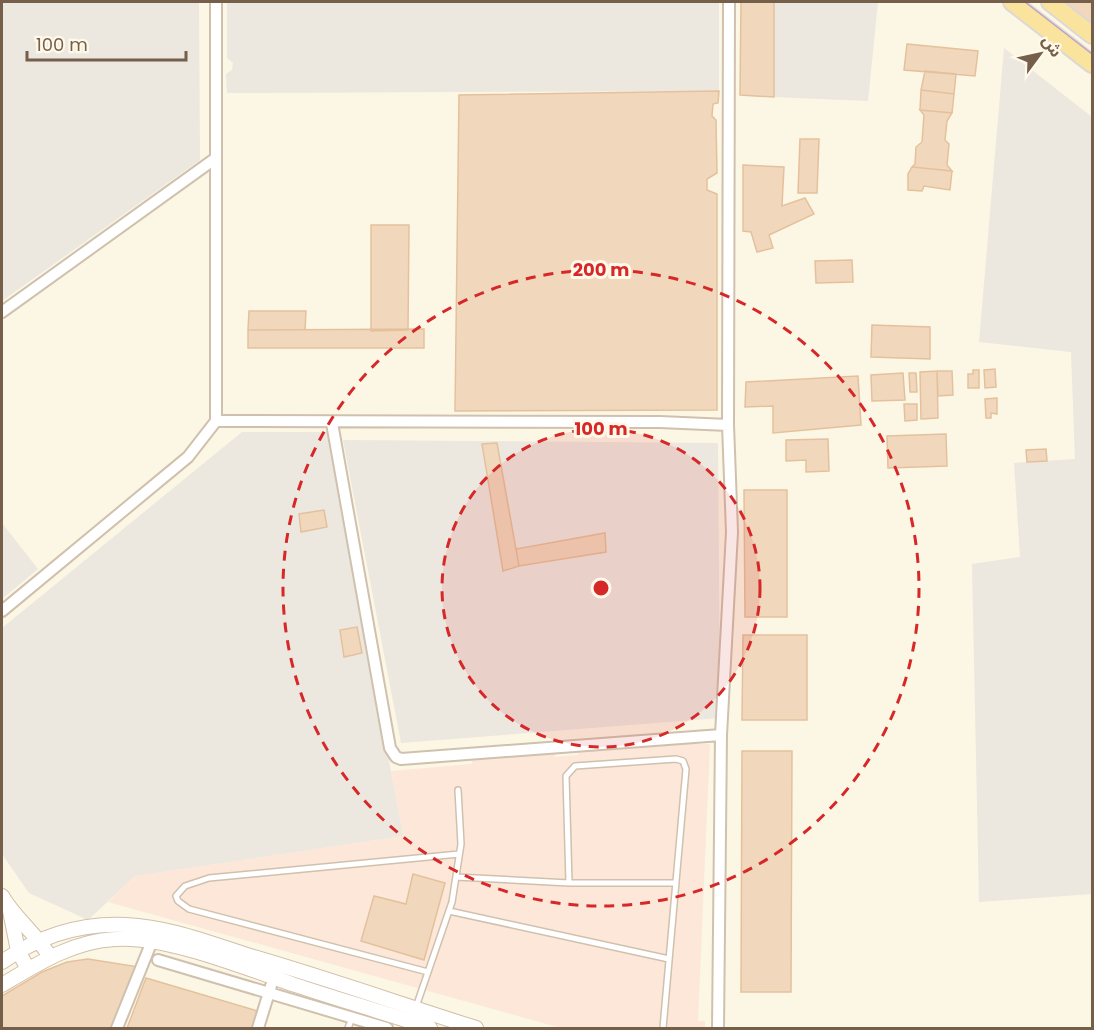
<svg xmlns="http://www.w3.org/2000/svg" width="1094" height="1030" viewBox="0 0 1094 1030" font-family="Poppins,'Noto Sans Arabic',sans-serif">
<rect width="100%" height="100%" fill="#fcf6e4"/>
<path fill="#fce7d8" d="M691,736L692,744H710L698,1021H705V1028H561L108,902L135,876L403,836L391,771L472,764V755L554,747L555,757L578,755L577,746Z"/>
<path fill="#ece7df" d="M2,2H199L200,160L2,301Z
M227,2H719V91L227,93L226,74L232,70L233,63L227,58Z
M774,2H878L868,101L774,97Z
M1004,48L1092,117V894L979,902L972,564L1020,557L1014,463L1075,459L1071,352L979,342Z
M242,432H328L403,836L135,876L88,920L29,893L2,854V628Z
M343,440L718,443L720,718L401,743Z
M2,523L38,569L2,599Z"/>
<path fill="#f1d8bc" stroke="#e4c19c" stroke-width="1.5" d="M741,2H774V97L740,95Z
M1063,2H1092V26Z
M907,44L978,51L975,76L904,70Z
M925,71L956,74L954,94L921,90Z
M921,90L954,94L952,113L920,110Z
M719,91L718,103L713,104L712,116L716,120L717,173L707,179V190L717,194V410L455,411L459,95Z
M920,110L952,113L947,121L945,140L949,144L947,165L952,171L912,167L915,164L916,147L922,142L924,115Z
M800,139H819L817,193H798Z
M743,165L784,167L782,206L805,198L814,214L769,235L773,248L757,252L751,232L743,231Z
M912,167L952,171L950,190L924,186L922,191L908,190V174Z
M371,225H409L408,330L371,331Z
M852,260L853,282L816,283L815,261Z
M249,311H306L305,330H248Z
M872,325L930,327V359L871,357Z
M424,329V348H248V330Z
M995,369L996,387L985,388L984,370Z
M973,370H979V388H968V374H973Z
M937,371L938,418L921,419L920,372Z
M937,371H952L953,395L938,396Z
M903,373L905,400L872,401L871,375Z
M909,373H916L917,392H910Z
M858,376L861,425L773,433V406L745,407L746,382Z
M997,398V414L991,413V418H986L985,399Z
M904,404H917V420L905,421Z
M946,434L947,466L888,468L887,436Z
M828,439L829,471L806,472V460L786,461V440Z
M497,443L519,566L503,571L482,444Z
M1046,449L1047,461L1027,462L1026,450Z
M744,490H787V617H745Z
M324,510L327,527L301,532L299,514Z
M605,533L606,552L519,566L516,549Z
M357,627L362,653L344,657L340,630Z
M743,635H807V720H742Z
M742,751H792L791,992H741Z
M413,874L445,883L424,960L361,941L374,896L406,904Z
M88,959L139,967L112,1028H2V996L42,972L67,962Z
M146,978L261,1012L256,1028H127Z"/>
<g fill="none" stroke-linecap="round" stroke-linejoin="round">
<g stroke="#d0c1ae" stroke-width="8">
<path id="lane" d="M456,877L569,883H675
M569,883L566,776L575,766L676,759L683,761L686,769L663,1028
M449,911L669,959
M428,972L189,909L178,901L176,896L185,886L209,878L459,854
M416,1007L452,902L461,844L458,790
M348,1028L352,1018"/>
</g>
<g stroke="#d0c1ae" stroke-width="14">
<path id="street" d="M2,312L216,158
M216,421L660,422L728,425L729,2
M332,423L390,748L396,757L401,759L721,735L732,532L728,425
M2,611L188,457L216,421V2
M158,960L387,1028
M117,1028L152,941
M258,1028L271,986
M718,1028L721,735"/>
</g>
<g stroke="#d1bfa8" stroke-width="16">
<path id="secondary" d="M2,896C15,919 37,934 50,957
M10,911L18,951L28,969
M2,962C39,936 80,923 126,925C169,927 209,943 250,956C326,978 400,1004 476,1028
M2,985C37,964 73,941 115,939C165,935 246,968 295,985C340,1000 386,1013 430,1028"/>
</g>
<g stroke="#ded8d4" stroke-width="20">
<path id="primary" d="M1012,2L1092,64
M1050,2L1092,35"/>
</g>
<use href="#lane" stroke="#fff" stroke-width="5"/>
<use href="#street" stroke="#fff" stroke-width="10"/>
<use href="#secondary" stroke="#fff" stroke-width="14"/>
<use href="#primary" stroke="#fae49d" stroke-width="16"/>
<path stroke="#baa3c6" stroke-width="1.5" d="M1025,2L1092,54"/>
</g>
<circle cx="601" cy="588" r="159" fill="#d62828" fill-opacity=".12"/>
<g fill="none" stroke="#d62828" stroke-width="3" stroke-dasharray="10 8">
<circle cx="601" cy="588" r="159"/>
<circle cx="601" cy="588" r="318"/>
</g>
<circle cx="601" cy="588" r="9" fill="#d62828" stroke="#fff9ea" stroke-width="3"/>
<g font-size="18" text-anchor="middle" font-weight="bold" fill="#d62828" stroke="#fff9ea" stroke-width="6" stroke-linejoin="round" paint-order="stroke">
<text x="601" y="276">200 m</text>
<text x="601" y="435">100 m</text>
</g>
<rect width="1094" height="1030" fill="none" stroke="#755e4a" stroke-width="6"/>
<g transform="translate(1040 54) rotate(57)" stroke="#fff9ea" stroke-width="4.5" paint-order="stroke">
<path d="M0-4.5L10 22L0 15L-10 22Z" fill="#755e4a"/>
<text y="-9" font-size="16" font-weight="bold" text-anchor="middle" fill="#755e4a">ش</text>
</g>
<path d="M27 51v9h159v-9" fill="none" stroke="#755e4a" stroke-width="3"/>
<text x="36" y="51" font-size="18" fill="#755e4a" stroke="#fff9ea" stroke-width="4.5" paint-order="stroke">100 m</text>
</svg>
